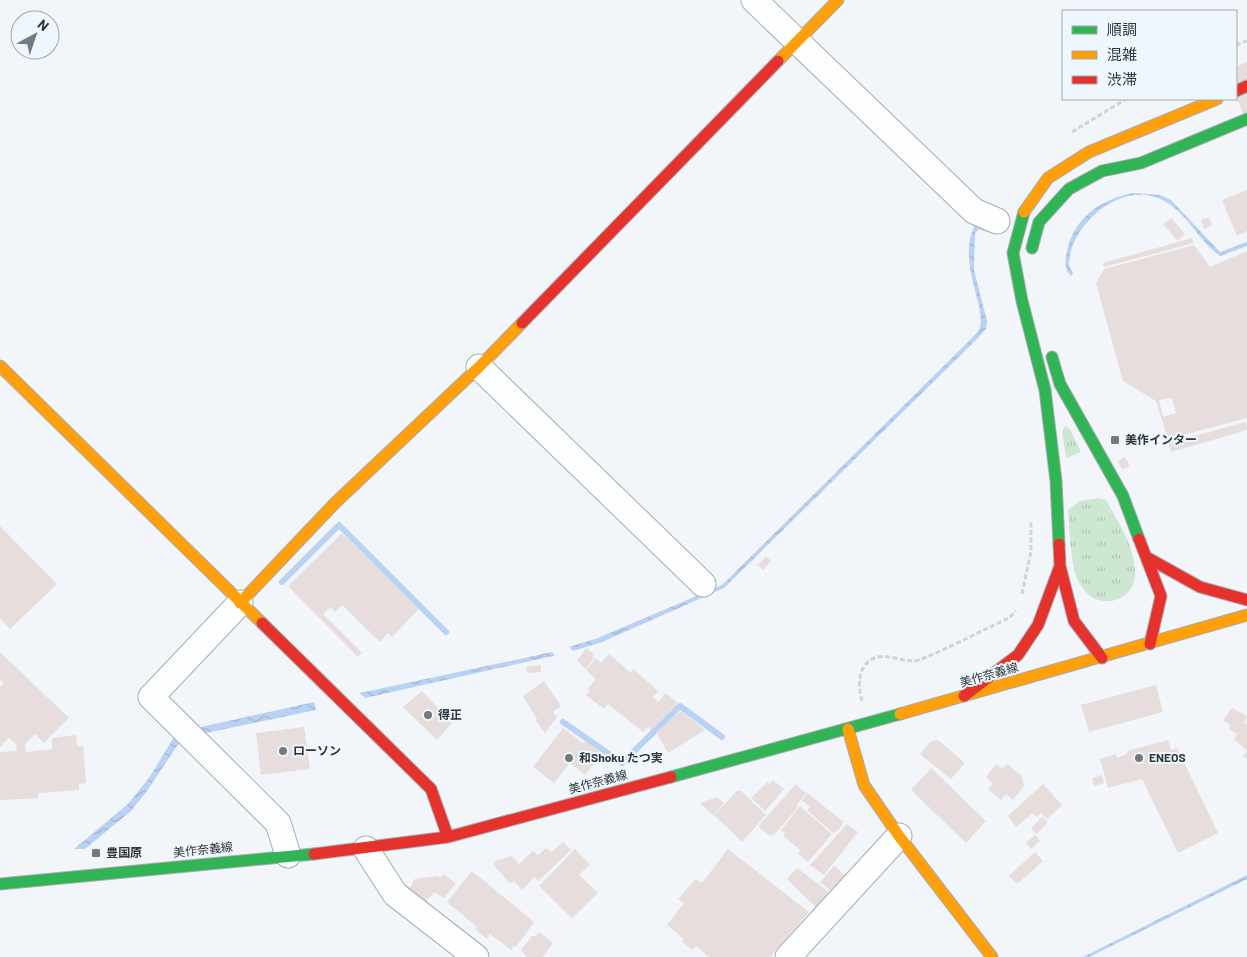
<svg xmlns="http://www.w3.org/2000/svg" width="1247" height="957" viewBox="0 0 1247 957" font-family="Barlow,'Noto Sans JP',sans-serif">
<defs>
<pattern id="grass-tufts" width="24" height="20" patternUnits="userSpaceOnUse" patternTransform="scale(1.25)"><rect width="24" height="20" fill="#cee7d2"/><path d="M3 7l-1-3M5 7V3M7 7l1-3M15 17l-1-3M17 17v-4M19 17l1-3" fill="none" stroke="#b1c7b5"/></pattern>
<pattern id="water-waves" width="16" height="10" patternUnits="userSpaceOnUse" patternTransform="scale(1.25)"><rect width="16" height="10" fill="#b9d1f2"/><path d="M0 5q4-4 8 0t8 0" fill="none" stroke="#a0b4d0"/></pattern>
</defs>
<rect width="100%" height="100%" fill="#f2f6fa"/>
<path fill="url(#grass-tufts)" d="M1065,426L1070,429L1081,452L1066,458L1062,431Z
M1099,498L1106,500C1118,522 1134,545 1135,570C1138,602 1097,613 1081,586C1070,568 1070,532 1068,510L1080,501Z"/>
<path fill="url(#water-waves)" d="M1132,193L1160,195L1171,200L1220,252L1247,242V246L1220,256C1199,241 1188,215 1166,202C1125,176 1068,224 1069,266L1073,273L1071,276C1064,269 1065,260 1067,251C1074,218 1100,200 1132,193Z
M977,221L990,228L988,232L979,229L975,233L974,270L987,321L986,329L979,337L724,588L602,642L573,651L569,647L598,638L722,585L978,332C991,310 953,262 977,221Z
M552,652L555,655L553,656L365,698L360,693Z
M314,702L316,710L201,734L179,743L147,791L131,811L85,849H74L128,804L149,778L174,737L196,728Z
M1247,875V879L1089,957H1083Z"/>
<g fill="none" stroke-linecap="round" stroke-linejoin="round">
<path stroke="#b9d1f2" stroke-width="6" d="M282,582L339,525L446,632
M563,722L622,763L680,706L722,737"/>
</g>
<path fill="#e6dddc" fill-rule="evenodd" d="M1247,62V123L1236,96V67Z
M1247,190V231L1237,236L1222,200Z
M1209,217L1212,226L1204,229L1201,220Z
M1171,218L1185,234L1178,241L1163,224Z
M1192,238L1194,243L1104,267L1103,263Z
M1194,245L1210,267L1247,251V418L1168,439L1156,401L1123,381L1096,283L1104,269ZM1172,398L1176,413L1163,417L1159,400Z
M1246,422L1247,430L1171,452L1168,443Z
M1125,457L1130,466L1122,470L1118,461Z
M0,526L57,584L10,629L0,618Z
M342,533L419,609L392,637L388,633L380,642L342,605L335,612L331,607L323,614L362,653L358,657L288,586Z
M766,556L771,561L763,570L758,565Z
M586,648L594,654L592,657L594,658L586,669L577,661Z
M0,652L69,718L44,743L35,734L25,744L26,752L52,749V738L76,735L77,746H83L86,783L79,784V790L38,793V798L0,800V752L17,751L16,744L9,738L0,747V687L4,683L0,680Z
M609,654L631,673L633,669L658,691L653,697L658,702L666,693L678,703L651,730L648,727L643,732L608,704L604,709L586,695L590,691L587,689L596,679L586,670L596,658L601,663Z
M541,665V672L527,673L526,667Z
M544,681L561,706L553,712L557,717L545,733L536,721L537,719L523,696Z
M1156,685L1163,712L1089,732L1081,705Z
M422,691L452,723L437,740L403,707Z
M1232,708L1247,716L1244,723L1247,725V759L1243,756L1247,751L1234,739L1237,734L1229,729L1231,726L1223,720Z
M681,711L705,730L668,753L656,732Z
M304,727L310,769L261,775L256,733Z
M563,728L583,743L585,740L602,754L585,775L570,763L554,783L533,767Z
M938,740L965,763L951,779L920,754L930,742Z
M1168,740L1171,750L1177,748L1218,833L1178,853L1142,779L1108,788L1100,759L1116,754L1117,758L1127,754V751Z
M996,764L1002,769L1007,764L1022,776L1024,786L1013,800L1006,794L1001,800L988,789L993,783L986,777Z
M931,768L986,821L966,843L911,790Z
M1102,775L1104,783L1094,786L1092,778Z
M773,780L784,789L765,811L751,798L767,782L770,784Z
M796,784L806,793L796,806L798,807L773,836L772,834L770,836L759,827L760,824Z
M1043,784L1062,805L1047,819L1041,813L1037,817L1033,813L1016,827L1008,816Z
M737,791H741L766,815L742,842L714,815Z
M807,793L844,822L838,830L833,833L807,810L810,807L802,800Z
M717,797L724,803L713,815L700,803Z
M800,806L832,834L808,862L798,853L800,850L783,836L785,833L781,830Z
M1042,817L1048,822L1036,834L1031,828Z
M847,824L858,832L824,875L810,865Z
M1035,835L1040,841L1031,849L1026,843Z
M563,842L571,850L538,881L534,877L522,890L514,881L510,884L494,865L495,861L512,856L519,864L533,851L538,855L546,848L552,852Z
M575,849L590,864L579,875L598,893L572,918L539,886Z
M728,849L809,912L770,957H709L696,946L692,950L682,942L684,939L667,925L684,903L678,899L696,879L702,883Z
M1035,852L1043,861L1017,884L1009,876Z
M834,866L849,878L836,896L820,882Z
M797,868L832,894L819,910L787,879Z
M472,871L534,922L516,947L514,945L511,950L490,934L487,939L475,929L477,927L447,902Z
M443,874L456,883L444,898L434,892L423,905L406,894L415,879L437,876L440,878Z
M539,932L553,943L543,957H527L521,950L532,936H536Z"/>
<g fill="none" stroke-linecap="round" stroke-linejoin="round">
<g stroke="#a9acaf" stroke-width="27">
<path id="street" d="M754,0L974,211L997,221
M479,367L703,584
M240,603L151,697L278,823L288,855
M366,849L395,894L476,957
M788,957L899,836"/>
</g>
<g stroke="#a9acaf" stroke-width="13">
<path id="fast" d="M1024,212L1013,253L1022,301L1045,390L1056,481L1059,544
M1032,248L1039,222L1069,189L1102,171L1141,163L1247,119
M1052,357L1060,384L1123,496L1139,539
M671,777L900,714
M0,884L314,854"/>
</g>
<g stroke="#a9acaf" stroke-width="13">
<path id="slow" d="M778,61L838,0
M1024,212L1048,178L1089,152L1217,99
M0,366L262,623
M240,603L335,503L479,367L522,323
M900,714L1247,615
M848,729L864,785L899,836L992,957"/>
</g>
<g stroke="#a9acaf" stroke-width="13">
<path id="jam" d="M1236,91L1247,86
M522,323L778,61
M1139,539L1161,596L1150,644
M1148,558L1200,587L1247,600
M1060,566L1074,621L1102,658
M262,623L431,789L448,837
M964,696L1018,655L1038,625L1060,566L1059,544
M314,854L448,837L671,777"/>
</g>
<path stroke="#d2d4d4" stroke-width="3" stroke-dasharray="5 2.5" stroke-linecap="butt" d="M1236,45L1247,41
M1072,132L1126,99
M1022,594L1031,551V521
M862,701C859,690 857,674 866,664C879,649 897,661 913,661C925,661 992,625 1009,618L1016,611"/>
<use href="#street" stroke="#fdfefe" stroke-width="25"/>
<use href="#fast" stroke="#30b455" stroke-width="11"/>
<use href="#slow" stroke="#ff9f0a" stroke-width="11"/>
<use href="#jam" stroke="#e5322d" stroke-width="11"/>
</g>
<g fill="#75797b" stroke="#eef7fe" stroke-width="2">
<rect x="1110" y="435" width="10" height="10" rx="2.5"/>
<circle cx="428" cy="715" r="5"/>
<circle cx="283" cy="751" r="5"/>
<circle cx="569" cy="758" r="5"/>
<circle cx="1139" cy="758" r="5"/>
<rect x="91" y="848" width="10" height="10" rx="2.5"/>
</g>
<g text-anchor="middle" stroke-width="4" stroke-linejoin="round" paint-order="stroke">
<g font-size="12" font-weight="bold" fill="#313537" stroke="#eef7fe" text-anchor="start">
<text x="1125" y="444">美作インター</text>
<text x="438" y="719">得正</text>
<text x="293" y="755">ローソン</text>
<text x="579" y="762">和Shoku たつ実</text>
<text x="1149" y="762">ENEOS</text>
<text x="106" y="857">豊国原</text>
</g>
<g font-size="12" fill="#313537" stroke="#eef7fe">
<text transform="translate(989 675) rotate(-16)" y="4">美作奈義線</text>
<text transform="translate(598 782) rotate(-15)" y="4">美作奈義線</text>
<text transform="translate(203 850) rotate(-6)" y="4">美作奈義線</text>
</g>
</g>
<rect x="1062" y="10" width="175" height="90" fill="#eef7fe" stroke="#a2a9ae"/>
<rect x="1072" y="26" width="25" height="8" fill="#30b455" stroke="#a2a9ae"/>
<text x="1107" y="35" font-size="15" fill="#313537">順調</text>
<rect x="1072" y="51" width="25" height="8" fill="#ff9f0a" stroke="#a2a9ae"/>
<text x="1107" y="60" font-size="15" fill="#313537">混雑</text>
<rect x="1072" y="76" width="25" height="8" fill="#e5322d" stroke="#a2a9ae"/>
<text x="1107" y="85" font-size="15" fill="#313537">渋滞</text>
<g transform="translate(35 35) rotate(40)"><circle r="24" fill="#eef7fe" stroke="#a2a9ae"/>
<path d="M0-4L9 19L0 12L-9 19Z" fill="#75797b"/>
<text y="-8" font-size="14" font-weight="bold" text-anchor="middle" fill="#313537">N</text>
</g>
</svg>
